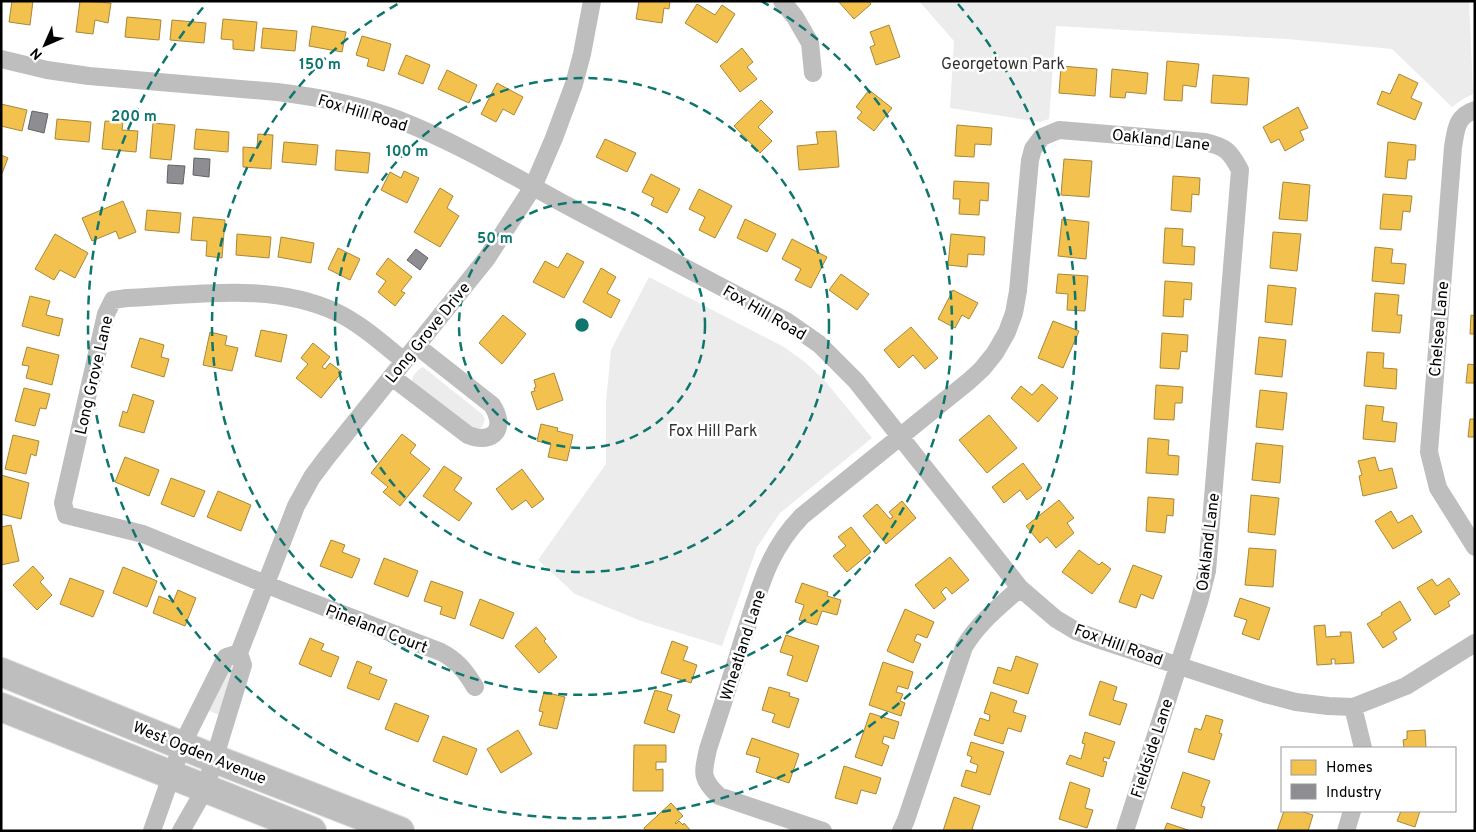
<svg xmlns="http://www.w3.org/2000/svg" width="1476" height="832" viewBox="0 0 1476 832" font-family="Overpass,sans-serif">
<rect width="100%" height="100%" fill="#fff"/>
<path fill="#ececec" d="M919,1H1469L1473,94L1463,99L1452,107L1392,49L1287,39L1056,26L1049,119L1040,122L950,108L954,41Z
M649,277L784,347L806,363L825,381L872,438L780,513L757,547L722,646L641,621L575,594L538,560L606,464V402L611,350Z
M423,367L482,414L485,419L482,427L474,430L415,384L412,381C412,376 418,369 423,367Z
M235,663L219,715L209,711L231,664Z"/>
<path fill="#f2c14e" stroke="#a98737" d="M12,1H33L30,25L9,22Z
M80,1L111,3L108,23L95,20L93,34L76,32Z
M639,1H670L669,9L664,8L662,23L636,19Z
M838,1H869L871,4L854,19Z
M697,4L715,15L722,5L735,14L717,43L685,23Z
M127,17L161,20L159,40L125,37Z
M223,19L257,22L254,51L233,49V40L221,39Z
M172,20L206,23L204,43L170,40Z
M889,25L900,57L876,65L870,47L875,45L870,32Z
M312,26L346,32L342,52L309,46Z
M263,28L297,31L295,51L261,48Z
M362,36L391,44L384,71L367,66L369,59L356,55Z
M742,48L753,62L747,67L757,79L740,92L720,66Z
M406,55L430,65L423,84L398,74Z
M1167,61L1199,64L1196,87L1183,85L1182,101L1164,100Z
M1061,66L1097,69L1095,96L1059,93Z
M1112,69L1148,73L1146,94L1126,92L1125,98L1110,97Z
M447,70L477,85L469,103L438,89Z
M1399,74L1418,83L1411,98L1422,103L1415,120L1377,104L1382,91L1390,94Z
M1213,75L1249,78L1247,105L1211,103Z
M497,83L523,97L514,115L503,109L496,122L481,114Z
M869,90L892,108L874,131L857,118L862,112L856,107Z
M761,100L773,112L758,127L772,141L760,153L734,126Z
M1,104L27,110L22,131L1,126Z
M1298,107L1308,128L1300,131L1304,140L1285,151L1279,139L1271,143L1263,127Z
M57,119L91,122L89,142L55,139Z
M105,121L123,122L122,130L138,131L136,152L102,149Z
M153,123L175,125L171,160L150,158Z
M957,125L992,128L991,145L975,144L974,157L955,156Z
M196,129L229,132L228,152L194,149Z
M836,131L839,167L799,170L797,146L818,144L816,132Z
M258,134L273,135L271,169L243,167V147L257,148Z
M605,139L636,153L627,172L596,157Z
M284,142L318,145L316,165L282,162Z
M1388,142L1416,145L1415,160H1408L1406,179L1385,177Z
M336,150L370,153L368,173L335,170Z
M1,155L8,158L1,176Z
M1064,159L1092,161L1089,197L1061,195Z
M404,171L419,178L407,203L381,190L390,172L401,178Z
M651,174L680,189L667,213L651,205L654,198L642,192Z
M1173,176L1200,178L1199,195L1192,194L1191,212L1171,210Z
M954,181L989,183L988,201L980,200L979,215L959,214L960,199H953Z
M1283,182L1310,185L1307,221L1279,219Z
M440,188L453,196L447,208L459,216L440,247L414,232Z
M699,189L732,206L715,238L699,230L705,217L689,209Z
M1383,194L1412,196L1410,212L1403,211L1401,230L1380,229Z
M123,201L136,232L119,239L116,231L92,241L82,218Z
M147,210L181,213L179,233L145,230Z
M193,217L225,220L222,258L206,256L207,241L191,240Z
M745,219L776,234L767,252L737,238Z
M1062,219L1089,222L1086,259L1058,256Z
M1165,228L1183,229L1182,246L1195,247L1194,265L1163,263Z
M1273,232L1301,234L1297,271L1270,268Z
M55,234L88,253L75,278L60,270L54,280L35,269Z
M237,234L271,237L269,258L236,255Z
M951,234L985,237L984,255L968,254L967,267L948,265Z
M281,237L314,243L311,263L278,257Z
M792,239L827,257L811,288L795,280L801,269L782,259Z
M1375,247L1393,249L1391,263L1406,264L1404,284L1372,281Z
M338,248L360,259L350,280L328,269Z
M567,253L584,262L564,298L533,282L545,261L558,268Z
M388,258L412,277L401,291L405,293L395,306L378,292L386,281L376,274Z
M601,268L616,277L607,293L620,300L611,318L583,302Z
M841,274L869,294L857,310L829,290Z
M1058,274L1088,276L1085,311L1067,310L1068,294L1056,293Z
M1165,281L1192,283L1191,300L1184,299L1183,317L1163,316Z
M1268,285L1296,288L1292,325L1265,322Z
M953,290L978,303L969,319L962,315L955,328L938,319Z
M1375,293L1399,295L1397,315H1402L1400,333L1372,331Z
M30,296L50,301L46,315L63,319L59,336L22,326Z
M503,315L526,334L502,364L479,343Z
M1471,315L1475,316V334H1470Z
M1053,321L1079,331L1063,368L1038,358Z
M911,327L938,358L925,369L913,355L899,368L884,350Z
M261,330L287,335L281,362L255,356Z
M210,332L227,336L225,345L238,348L232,371L203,365Z
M1162,333L1188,335L1187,352L1181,351L1179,369L1160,368Z
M1259,337L1286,340L1282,377L1255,374Z
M140,338L164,345L161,357L169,359L164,377L131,367Z
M313,343L330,357L322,367L325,369L330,363L342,372L321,398L296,378L308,364L301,358Z
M27,347L59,355L52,385L26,378L29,366L22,365Z
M1367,352L1384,353L1383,368L1397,369L1396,389L1364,386Z
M1468,364L1475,365V383H1466Z
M554,373L563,400L537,410L531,392L535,391L534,388L536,387L534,380Z
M1042,384L1058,398L1038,422L1011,398L1021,386L1032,395Z
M1156,385L1183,387L1182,403H1175L1174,420L1154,419Z
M24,388L50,394L46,409L40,408L35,426L15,421Z
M1260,390L1287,393L1283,430L1256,427Z
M133,394L154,401L144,433L119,426L123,411L127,413Z
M1366,405L1384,407L1382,421L1397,423L1395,442L1363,439Z
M989,415L1017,448L987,473L959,440Z
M1470,419H1475V437H1468Z
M541,424L558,428L557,431L573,435L567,461L548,457L551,444L537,441Z
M402,434L416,445L410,453L430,469L400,506L383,492L388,487L371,473Z
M13,435L39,441L36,456L31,454L26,474L5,469Z
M1148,438L1169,440L1168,455L1179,456L1178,475L1146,473Z
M1256,443L1283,446L1280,483L1252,480Z
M125,457L159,470L149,496L115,482Z
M1375,457L1379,471L1392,468L1397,488L1363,496L1359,476L1362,475L1358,461Z
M1023,463L1042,488L1027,500L1020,490L1004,503L992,487Z
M444,466L462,478L454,490L472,503L459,521L423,496Z
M522,469L544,499L532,508L526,500L512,510L496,489Z
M1,475L29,483L21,519L1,514Z
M171,478L205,491L194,517L161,504Z
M218,491L251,505L241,531L207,517Z
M1251,495L1279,498L1275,535L1248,532Z
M1148,497L1174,499L1173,516L1167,515L1165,533L1146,531Z
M1059,500L1074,518L1067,523L1074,533L1056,548L1047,537L1040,543L1026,526Z
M902,501L916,518L886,544L863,516L877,504L890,519L893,517L889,512Z
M1391,511L1398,523L1412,515L1422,532L1393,549L1375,521Z
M11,525L19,561L1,565V527Z
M851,527L871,552L847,572L833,556L846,546L838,537Z
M331,540L345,545L342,552L360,559L352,578L320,566Z
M1249,548L1276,550L1273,587L1245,585Z
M1079,550L1099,565L1102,562L1111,569L1092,594L1062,572Z
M950,557L969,580L952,594L946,587L941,592L946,599L934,609L915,585Z
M384,558L418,571L408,597L374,584Z
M1133,565L1162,576L1153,599L1141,594L1136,608L1119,602Z
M33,566L44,578L40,582L52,595L37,610L13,585Z
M123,567L157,581L147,607L113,593Z
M70,578L104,591L93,617L60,604Z
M1449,578L1460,594L1448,602L1450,606L1435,615L1417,588L1432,579L1437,586Z
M431,581L463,592L455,619L440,614L442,607L424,601Z
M802,583L828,592L827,596L841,600L837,615L822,611L817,625L799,620L804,605L795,602Z
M178,590L196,598L185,626L153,613L159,596L173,602Z
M1240,598L1270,608L1259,640L1242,634L1247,620L1234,616Z
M480,599L514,613L503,639L470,625Z
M1400,601L1411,620L1393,632L1397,639L1383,648L1367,624L1382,615L1381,613Z
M905,609L934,622L927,638L917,634L914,641L921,644L913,663L887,651Z
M1325,625L1326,637L1341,636L1340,632H1351L1354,663L1335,664V659H1331L1332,664L1317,665L1314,626Z
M536,627L546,639L544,641L557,657L539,673L515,646Z
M786,635L819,646L807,682L787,675L793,656L780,652Z
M310,638L324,644L321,650L339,657L331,677L299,664Z
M672,641L688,647L683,660L697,665L691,683L661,673Z
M1016,656L1038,664L1028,694L993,683L998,667L1011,671Z
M357,661L372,667L369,673L387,680L379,700L347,688Z
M883,662L913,672L908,689L898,686L896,692L903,694L900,701L905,703L901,716L869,705Z
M1100,681L1117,687L1113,700L1127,704L1120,725L1089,715Z
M769,687L790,693L789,696L799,699L789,728L772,722L775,714L762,710Z
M655,690L672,695L667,710L680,715L674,733L644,723Z
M544,692L565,697L557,729L539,725L543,712L539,711Z
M991,692L1017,701L1013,712L1026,716L1021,732L1008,728L1003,744L974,735L980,718L989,721L990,715L984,713Z
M395,703L429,716L418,742L385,729Z
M870,713L899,722L894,739L884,736L882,743L889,746L882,766L855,757Z
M1206,715L1223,720L1219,733L1222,734L1214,760L1188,752L1195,728L1201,730Z
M518,730L532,754L501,773L487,749Z
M1425,730L1426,748H1400H1404L1403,740L1407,739V731Z
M1085,732L1115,742L1109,759L1104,757L1103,761L1107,762L1103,777L1066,764L1070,755L1081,759L1085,744L1082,743Z
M443,736L477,749L467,775L433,761Z
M752,738L799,754L789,783L756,772L760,758L746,754Z
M971,742L1004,752L990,795L961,786L966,770L976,773L978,765L970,762L972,757L967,755Z
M634,745H666V762H656V770L663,769V791H633Z
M844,766L881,778L876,794L861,790L857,804L835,798Z
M1183,772L1210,781L1201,806L1205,807L1202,818L1171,808Z
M1070,782L1090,789L1085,808L1093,810L1087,828L1059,819Z
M954,797L980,806L972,829L976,831H943Z
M671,803L683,816L675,823L676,824L679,821L683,825L684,823L691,831H646L644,828Z
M1284,811H1300L1313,815L1308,831H1277Z
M1401,811H1420L1415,827L1397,821Z
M1167,823L1191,831H1164Z"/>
<path fill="#8d8d92" stroke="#636366" d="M32,111L48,114L44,133L28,129Z
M194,158L210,159L209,177L193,175Z
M168,165L185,166L183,184L167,183Z
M416,249L428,258L420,270L407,260Z"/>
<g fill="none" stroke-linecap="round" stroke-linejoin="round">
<g stroke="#dbdbdb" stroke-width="30">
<path id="primary" d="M1,672L215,759L400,831
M1,707L312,831"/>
</g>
<path stroke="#bebebe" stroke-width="18" d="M782,1L795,17L810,43L813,73
M1,59L47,70L89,76L277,92C319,97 360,105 399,120C458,143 513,176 568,206C641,244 713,283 786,321L819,344L856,381L1020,588L1056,619L1076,631L1100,640L1265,694L1296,702L1328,706L1353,707L1406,686L1475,643
M1475,110C1456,116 1456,130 1453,147L1429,452L1438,488L1475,547
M404,361C382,343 361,324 336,312C273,282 195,295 127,298L113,300L106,314L63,503L66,515L143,534L285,592L441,652C457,660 466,672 475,687
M392,377L468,435C494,445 507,428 492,405L417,346
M1353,707L1363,748
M152,831L182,745L226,657L239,653
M181,831L205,789L243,665L239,653L296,506L312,477L327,457L487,258L533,187L554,138L574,84L582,54L592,1
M823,831L719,796C700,778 703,773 708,749C720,712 732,676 743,639C759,592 766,553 802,516L969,381L982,369L995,353L1007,332L1014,313L1018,291L1030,160L1033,149L1042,137L1059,130L1205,142C1226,147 1230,151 1240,170L1207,571L1199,602L1125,831
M901,831L906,820L964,647C978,623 1000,606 1020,588
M1346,831L1352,811"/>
<use href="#primary" stroke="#bebebe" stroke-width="28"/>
</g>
<g fill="none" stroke="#0f766e" stroke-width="2.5" stroke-dasharray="9 6">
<circle cx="582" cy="325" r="123"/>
<circle cx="582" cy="325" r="247"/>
<path d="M761 1A370 370 0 1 1 403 1"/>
<path d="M958 4A494 494 0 1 1 206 4"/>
</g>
<g text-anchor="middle" stroke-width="5" stroke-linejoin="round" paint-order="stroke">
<g font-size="16" fill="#333" stroke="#fff">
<text x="1003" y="69">Georgetown Park</text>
<text x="713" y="436">Fox Hill Park</text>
</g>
<g font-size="16" fill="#000" stroke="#fff">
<text transform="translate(363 112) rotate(17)" y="6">Fox Hill Road</text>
<text transform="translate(1161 139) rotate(6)" y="6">Oakland Lane</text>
<text transform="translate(765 312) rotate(30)" y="6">Fox Hill Road</text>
<text transform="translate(1438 329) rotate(-85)" y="6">Chelsea Lane</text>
<text transform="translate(427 332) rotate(-51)" y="6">Long Grove Drive</text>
<text transform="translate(93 375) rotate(-77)" y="6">Long Grove Lane</text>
<text transform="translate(1207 542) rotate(-83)" y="6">Oakland Lane</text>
<text transform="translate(377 628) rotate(21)" y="6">Pineland Court</text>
<text transform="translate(1119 644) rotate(20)" y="6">Fox Hill Road</text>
<text transform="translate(742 645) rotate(-72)" y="6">Wheatland Lane</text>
<text transform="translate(1151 748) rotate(-72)" y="6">Fieldside Lane</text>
<text transform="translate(200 752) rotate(22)" y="6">West Ogden Avenue</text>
</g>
</g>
<circle cx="582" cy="325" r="8" fill="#0f766e" stroke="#fff" stroke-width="2.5"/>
<g font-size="15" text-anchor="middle" font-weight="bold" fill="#0f766e" stroke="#fff" stroke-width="5" stroke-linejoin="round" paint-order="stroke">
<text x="320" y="69">150 m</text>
<text x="134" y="121">200 m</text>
<text x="407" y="156">100 m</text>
<text x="495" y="243">50 m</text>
</g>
<rect width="1476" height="832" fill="none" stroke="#000000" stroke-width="5"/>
<rect x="1281" y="747" width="175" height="65" fill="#ffffff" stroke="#999999"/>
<rect x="1291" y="760" width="25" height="15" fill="#f2c14e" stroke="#999999"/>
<text x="1326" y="772" font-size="15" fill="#000000">Homes</text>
<rect x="1291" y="784" width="25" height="15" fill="#8d8d92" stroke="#999999"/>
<text x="1326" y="797" font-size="15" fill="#000000">Industry</text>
<g transform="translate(45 45) rotate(225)" stroke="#ffffff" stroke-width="4" paint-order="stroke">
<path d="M0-4L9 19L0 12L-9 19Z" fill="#000000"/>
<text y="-8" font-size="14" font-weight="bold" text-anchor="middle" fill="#000000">N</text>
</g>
</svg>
